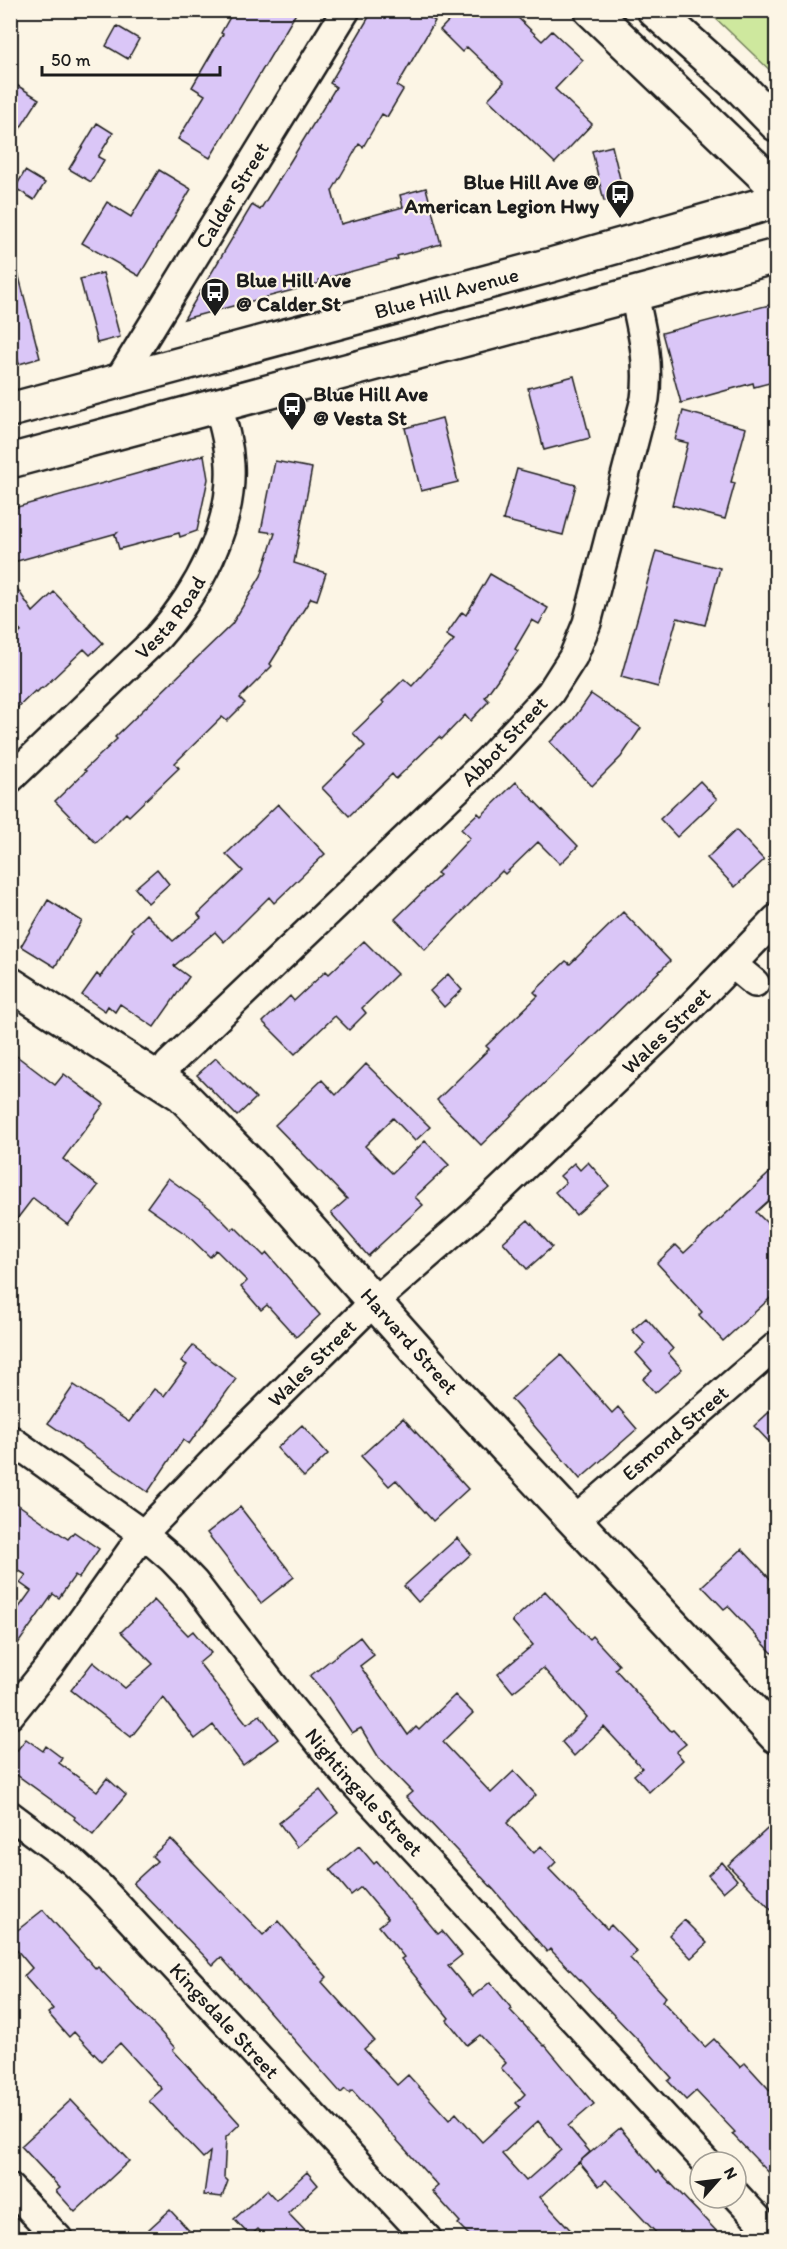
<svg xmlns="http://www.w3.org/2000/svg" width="787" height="2249" viewBox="0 0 787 2249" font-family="Itim,sans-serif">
<rect width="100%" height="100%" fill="#fcf5e5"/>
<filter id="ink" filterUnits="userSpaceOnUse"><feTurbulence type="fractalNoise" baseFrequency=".0167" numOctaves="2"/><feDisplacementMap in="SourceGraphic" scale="12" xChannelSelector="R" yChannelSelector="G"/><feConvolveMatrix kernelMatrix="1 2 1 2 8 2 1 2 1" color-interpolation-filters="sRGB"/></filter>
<g filter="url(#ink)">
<path fill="#cee89e" stroke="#75825d" stroke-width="1.5" d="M708,11H776V76Z"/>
<path fill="#dac6f7" stroke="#1c1c1c" stroke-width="1.5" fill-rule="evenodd" d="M234,10H298L210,158L178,139L205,95L192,87L223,34L221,33Z
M373,10H418L435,21L397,86L403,90L387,117L382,114L363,147L359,144L332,191L341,224L403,207L400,195L426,188L441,244L397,256L398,259L319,280L320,283L184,319L252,205L260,210L285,170L336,87L330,83Z
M459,10H510L542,41L552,31L583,60L555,89L592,124L555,163L488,99L504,82L467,47L462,52L440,30Z
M117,26L139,39L128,59L106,46Z
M10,81L39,99L10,144Z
M97,123L113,133L98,157L104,160L91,182L69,169Z
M612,146L624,195L604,201L592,151Z
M159,170L191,189L139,276L82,243L107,202L131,217Z
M25,171L45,183L34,200L15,188Z
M17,269L40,358L19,364L10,333V270Z
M103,273L120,337L97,343L80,279Z
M777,303V381L754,387L753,383L681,403L662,333Z
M574,376L590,438L544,450L528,388Z
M683,411L746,428L731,482L735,483L725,519L672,505L688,443L675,440Z
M442,418L458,482L421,491L405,428Z
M204,455L208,479L197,531L180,537L179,533L119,549L115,535L117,533L10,563V509Z
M275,461L312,468L294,563L326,573L317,600L311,598L270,664L272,666L240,698L245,703L227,721L222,717L175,763L179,768L129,816L126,813L96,843L55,801L86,771L84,770L117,739L115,737L232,624L261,576L275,533L261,531Z
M517,469L576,485L563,535L503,520Z
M656,551L720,568L705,625L677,618L658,687L621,677Z
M490,574L548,608L539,624L532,620L515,649L518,651L485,697L489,701L470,721L465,715L442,739L439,737L396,779L392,774L349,816L322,788L365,746L353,733L384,703L382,701L404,679L412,686L454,640L446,635L462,612L466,615Z
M10,578L33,612L54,592L103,643L90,655L84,649L43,688L42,687L37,692L35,691L10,715V642L21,632L10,616Z
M591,694L641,728L621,757L592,786L550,742L573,720Z
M700,781L717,799L677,837L660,819Z
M516,782L578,846L560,864L538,842L505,874L502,871L425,950L395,919L440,875L437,873L470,838L461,829L478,813L481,816Z
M278,804L325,854L274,903L269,897L224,942L215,932L174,966L189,977L154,1027L120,1004L115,1012L108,1006L105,1011L82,995L97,974L100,977L133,931L131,929L146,914L173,941L201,918L198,914L243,871L226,854Z
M736,830L764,860L735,887L707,858Z
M157,869L169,884L148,903L135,888Z
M48,900L82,921L55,967L21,946Z
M623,912L670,961L481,1145L437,1100L489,1049L486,1046L538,996L534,992L566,961L570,964Z
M364,941L397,974L362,1008L366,1013L349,1030L335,1016L295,1054L263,1022L290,996L294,1001L326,971L329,974Z
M448,974L462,990L444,1007L430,991Z
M10,1051L55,1085L64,1074L104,1104L63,1159L98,1186L68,1225L33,1198L10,1228Z
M216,1058L256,1098L237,1116L197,1075Z
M366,1064L430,1127L415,1141L393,1118L365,1146L392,1173L425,1141L449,1165L415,1197L423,1205L368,1256L331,1213L347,1199L275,1125L322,1080L336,1095Z
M588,1162L609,1186L576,1215L555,1192L566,1182L560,1176L574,1163L580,1170Z
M777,1166V1193L756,1212L777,1233V1292L723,1341L699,1315L702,1312L657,1263L676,1245L684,1253Z
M168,1178L211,1209L232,1230L235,1227L264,1256L267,1253L320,1315L296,1337L267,1305L261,1310L241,1287L247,1281L216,1250L210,1257L187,1235L147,1207Z
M528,1220L552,1247L527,1269L503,1242Z
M646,1318L673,1349L668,1353L682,1369L655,1393L643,1379L652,1371L636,1353L645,1344L632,1330Z
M193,1346L236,1379L189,1444L183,1440L148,1492L48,1423L74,1385L129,1422L154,1389L164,1396L187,1365L181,1361Z
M561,1355L612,1413L618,1407L637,1429L580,1479L511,1399Z
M777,1405V1450L754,1426Z
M403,1418L468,1489L433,1521L396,1480L389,1486L361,1456Z
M302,1425L328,1454L304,1477L277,1448Z
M10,1499L68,1539L74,1532L99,1549L79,1578L75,1575L59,1598L53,1594L10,1655V1620L31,1591L20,1583L26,1575L10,1565Z
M240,1507L294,1577L261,1603L207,1533Z
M457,1538L471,1554L418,1602L404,1586Z
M742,1549L777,1586V1658L728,1606L724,1609L702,1586Z
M545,1591L589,1639L592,1636L619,1665L615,1669L671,1731L673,1730L686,1744L676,1752L683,1760L649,1792L634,1775L642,1768L604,1727L574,1756L562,1742L587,1717L543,1668L513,1692L498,1674L533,1645L512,1621Z
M154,1600L188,1635L193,1631L211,1653L199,1663L247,1724L260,1715L278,1739L243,1765L213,1725L195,1739L163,1697L131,1737L71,1690L93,1662L125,1688L153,1664L121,1632Z
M360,1637L374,1655L360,1666L408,1735L416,1727L419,1730L455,1695L473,1713L443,1742L491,1793L514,1771L536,1795L507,1823L534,1853L541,1846L556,1862L549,1869L607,1929L611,1925L637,1952L630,1958L666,1997L662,2001L705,2047L714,2039L740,2067L745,2063L777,2098V2181L732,2134L735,2132L696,2091L686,2100L668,2081L672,2078L639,2041L550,1949L547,1952L494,1890L406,1797L412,1792L379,1758L361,1728L352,1733L325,1693L310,1676Z
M26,1739L43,1751L46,1746L62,1758L59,1763L97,1791L107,1778L126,1795L93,1835L74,1819L75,1817L10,1770V1759Z
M320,1790L338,1813L297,1847L279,1823Z
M777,1820V1916L728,1865Z
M171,1839L263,1935L278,1921L300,1946L327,1977L322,1982L374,2040L364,2049L397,2085L408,2075L449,2120L456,2113L482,2142L520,2107L516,2103L525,2094L501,2068L506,2063L480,2035L467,2045L447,2020L449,2018L401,1959L404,1957L379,1926L388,1919L361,1887L351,1895L330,1870L359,1846L374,1864L377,1861L438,1934L442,1931L462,1955L448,1966L473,1996L490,1982L512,2009L510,2010L544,2046L545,2045L594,2104L568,2126L590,2152L540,2197L578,2238H472L458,2224L460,2222L432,2191L438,2186L352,2090L349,2093L345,2089L341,2093L221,1957L213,1965L133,1883L157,1861L152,1856ZM538,2121L561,2150L526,2181L502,2154Z
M722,1862L737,1880L723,1892L708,1875Z
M43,1910L96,1969L98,1967L157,2028L175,2048L173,2050L240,2124L226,2137L224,2177L228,2181L222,2197L204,2195L210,2152L203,2158L149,2101L162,2089L120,2043L101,2061L74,2032L69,2037L48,2013L53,2009L24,1976L32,1968L10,1942V1936Z
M684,1920L707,1943L691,1958L669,1935Z
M71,2100L129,2161L75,2212L56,2191L60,2188L21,2146Z
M620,2128L657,2172L659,2171L723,2238H661L606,2180L599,2186L579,2162Z
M307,2172L318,2185L288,2213L312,2238H267L258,2229L250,2236L234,2219L267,2190L276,2200Z
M170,2210L196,2238H139Z"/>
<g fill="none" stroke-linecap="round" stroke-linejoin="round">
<g stroke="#1c1c1c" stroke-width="32">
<g id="minor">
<path id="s1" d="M118,381L346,10"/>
<path id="s2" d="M10,779L158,637C198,592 233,527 230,465C229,444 224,426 218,406"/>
<path d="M732,964L755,983"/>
<path id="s3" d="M160,1079L169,1064L488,760L550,693L573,657L587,623L645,399C650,363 642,331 634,295"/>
<path id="s4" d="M10,1439L143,1534L172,1559L194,1582L286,1702L338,1766L706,2162"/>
<path id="s5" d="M574,1521L776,1346"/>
<path id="s6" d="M10,1715L51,1664L143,1534L224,1450L375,1301L475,1214L683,1015L776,919"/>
<path id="s7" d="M10,1815L73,1862L99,1886L427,2238"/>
<path d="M10,2188L58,2238"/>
<path d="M736,2195L776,2238"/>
</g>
</g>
<g stroke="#1c1c1c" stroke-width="38">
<g id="major">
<path d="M591,10L776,187"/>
<path d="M654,10L742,89L776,124"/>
<path id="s8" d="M10,410L551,265L776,201"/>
<path d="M10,461L776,256"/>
<path id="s9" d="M10,984L181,1094L261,1175L457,1395L776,1736"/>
</g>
</g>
<use href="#minor" stroke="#fcf5e5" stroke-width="27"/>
<use href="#major" stroke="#fcf5e5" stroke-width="33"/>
</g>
</g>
<defs>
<g id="bus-pin" transform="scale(1.5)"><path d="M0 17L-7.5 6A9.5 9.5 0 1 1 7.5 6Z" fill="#1c1c1c" stroke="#fcf5e5"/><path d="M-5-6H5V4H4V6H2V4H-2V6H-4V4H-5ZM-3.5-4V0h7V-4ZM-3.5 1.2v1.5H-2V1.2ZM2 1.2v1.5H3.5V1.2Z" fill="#fff"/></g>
</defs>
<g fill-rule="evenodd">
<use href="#bus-pin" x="620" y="194"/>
<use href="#bus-pin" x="215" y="292"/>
<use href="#bus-pin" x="292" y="406"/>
</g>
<g text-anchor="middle" stroke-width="4.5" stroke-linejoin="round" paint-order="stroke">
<g font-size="21" font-weight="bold" fill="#1c1c1c" stroke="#fcf5e5" text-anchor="start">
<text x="599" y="189" text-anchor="end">Blue Hill Ave @<tspan x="599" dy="24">American Legion Hwy</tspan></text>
<text x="236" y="287">Blue Hill Ave<tspan x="236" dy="24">@ Calder St</tspan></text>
<text x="313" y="401">Blue Hill Ave<tspan x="313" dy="24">@ Vesta St</tspan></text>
</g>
<g font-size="21" fill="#1c1c1c" stroke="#fcf5e5">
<text dy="7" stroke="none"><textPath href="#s1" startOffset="218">Calder Street</textPath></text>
<text dy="7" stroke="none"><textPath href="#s8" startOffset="452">Blue Hill Avenue</textPath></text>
<text dy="7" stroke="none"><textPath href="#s2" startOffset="228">Vesta Road</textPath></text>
<text dy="7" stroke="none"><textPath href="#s3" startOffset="483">Abbot Street</textPath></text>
<text dy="7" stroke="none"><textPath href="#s6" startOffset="951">Wales Street</textPath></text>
<text dy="7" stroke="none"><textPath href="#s9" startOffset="540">Harvard Street</textPath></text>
<text dy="7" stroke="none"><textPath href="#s6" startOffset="465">Wales Street</textPath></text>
<text dy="7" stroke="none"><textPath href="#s5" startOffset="134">Esmond Street</textPath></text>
<text dy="7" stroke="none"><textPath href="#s4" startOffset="504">Nightingale Street</textPath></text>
<text dy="7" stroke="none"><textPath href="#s7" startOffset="298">Kingsdale Street</textPath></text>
</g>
</g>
<rect width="787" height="2249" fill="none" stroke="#fcf5e5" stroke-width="36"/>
<rect x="18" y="18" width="751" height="2213" fill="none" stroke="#1c1c1c" stroke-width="2" filter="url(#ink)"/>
<g transform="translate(718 2180) rotate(62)"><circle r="28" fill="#fcf5e5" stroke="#a29e95" stroke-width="1.5"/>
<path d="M0-4.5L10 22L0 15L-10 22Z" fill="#1c1c1c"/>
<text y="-9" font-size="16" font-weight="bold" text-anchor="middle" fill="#1c1c1c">N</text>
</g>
<path d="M42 66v9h178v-9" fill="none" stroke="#1c1c1c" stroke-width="3"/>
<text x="51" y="66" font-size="18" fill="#1c1c1c" stroke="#fcf5e5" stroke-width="4.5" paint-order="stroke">50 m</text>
</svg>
